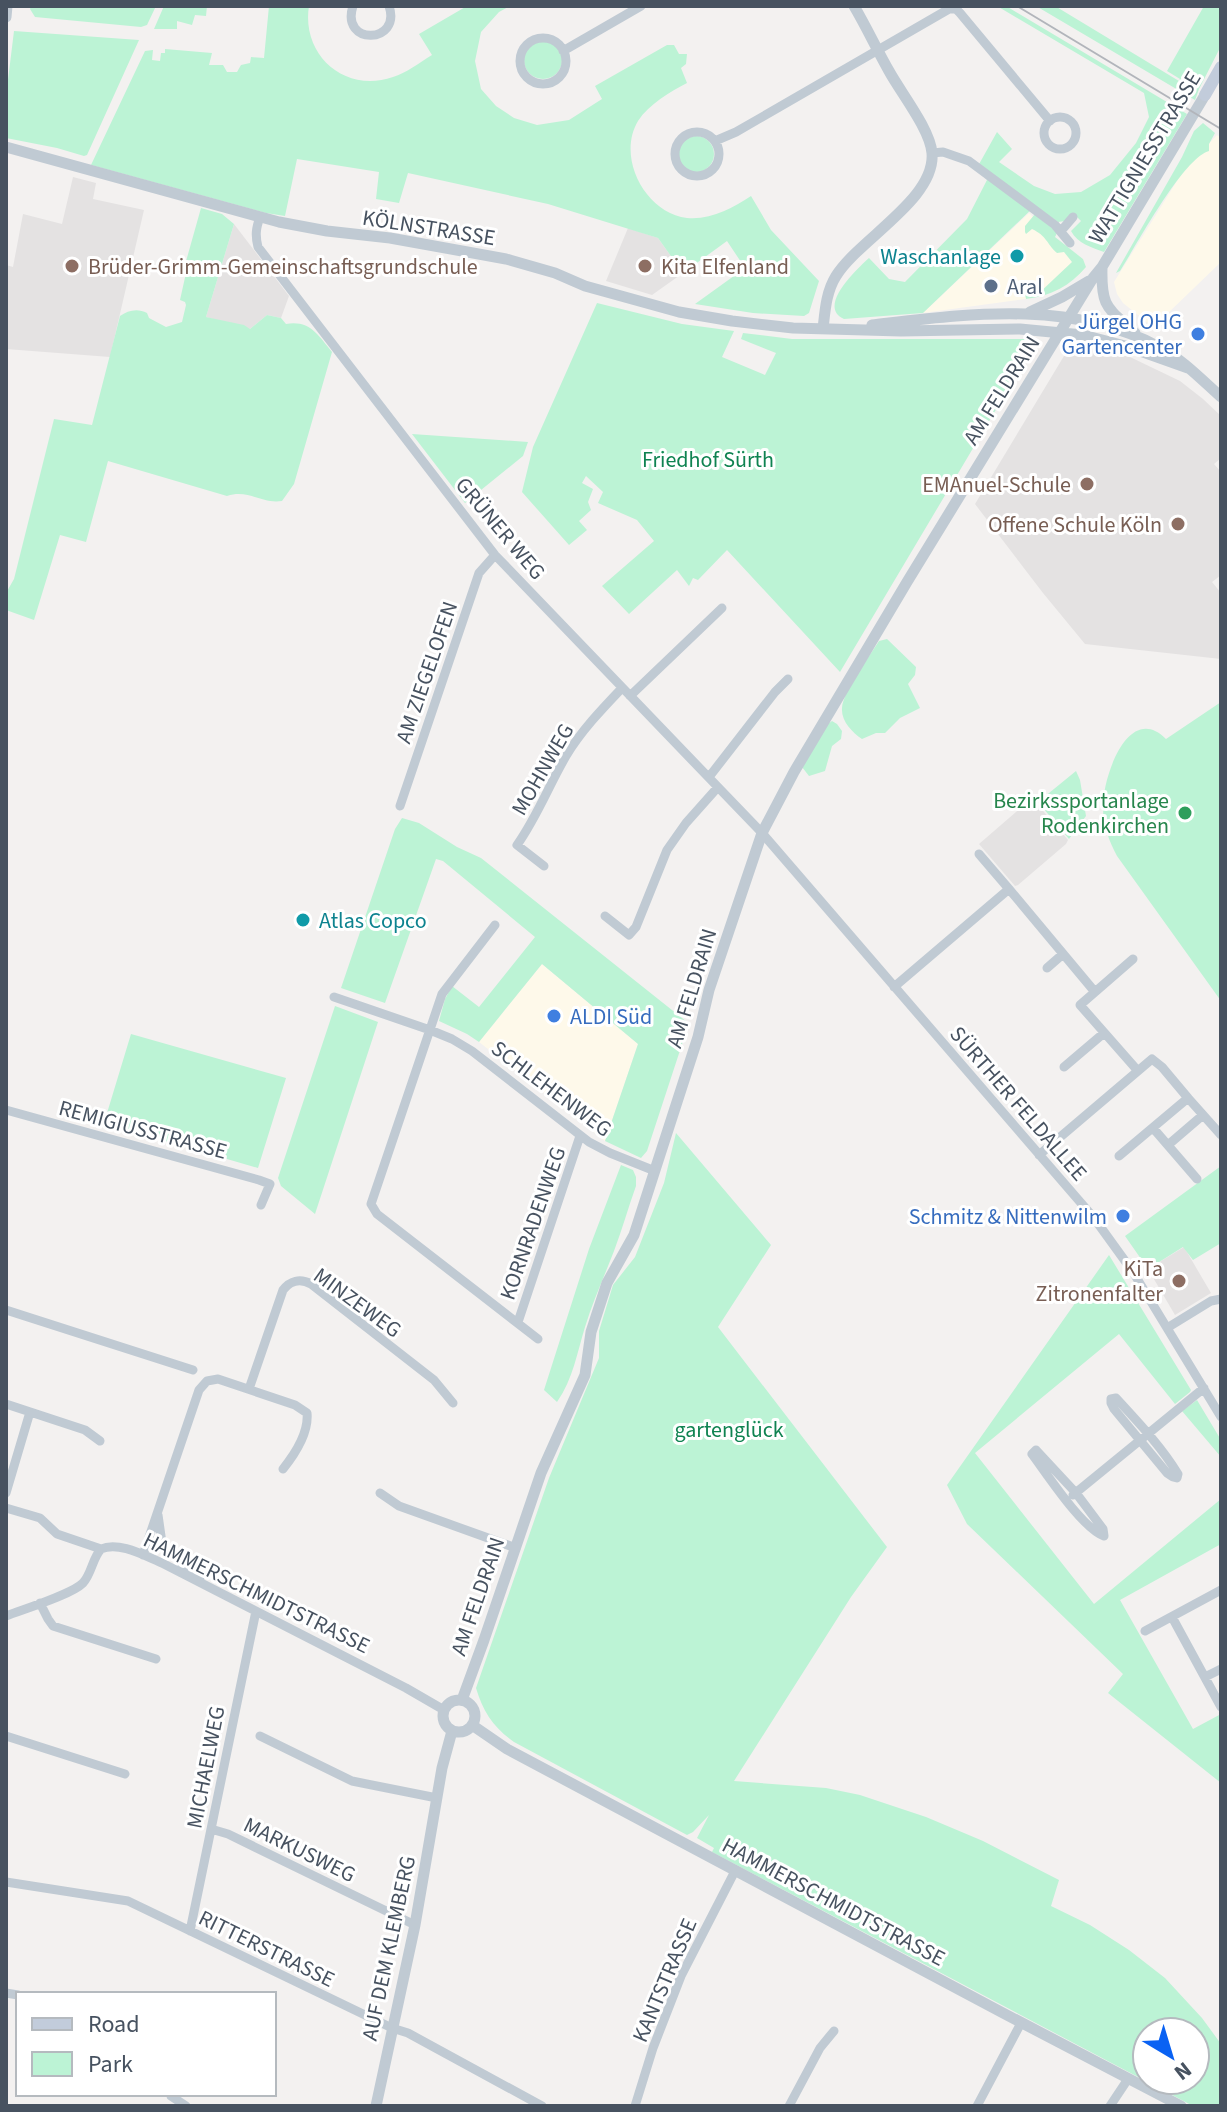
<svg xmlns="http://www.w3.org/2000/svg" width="1227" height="2112" viewBox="0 0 1227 2112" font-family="'Source Sans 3',sans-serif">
<rect width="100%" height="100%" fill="#f3f1f0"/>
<path fill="#fef9ea" d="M1217,135L1221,138V262L1166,315L1148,323L1123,303L1117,294L1114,282L1182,173Z
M1029,213L1061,243L1083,259L1086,267L1080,274L1058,290L1033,298L923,313Z
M542,964L638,1044L605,1141L479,1042Z"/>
<path fill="#e4e2e2" d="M73,177L96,183L93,199L144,210L110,357L6,349V265L13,267L23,214L62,224Z
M234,224L289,296L281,318L267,315L250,329L206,317Z
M628,228L658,238L683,273L652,295L606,281Z
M1072,345L1130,357L1180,381L1203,399L1221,416V458L1214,464L1221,472V575L1212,582L1221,593V659L1085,644L1043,593L975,504L1067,351Z
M1032,798L1068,840L1066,844L1018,885L1015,886L979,844Z
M1184,1247L1211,1293L1175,1315L1148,1269Z"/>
<path fill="#bcf3d5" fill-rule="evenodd" d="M31,6H156L147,25L141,27L35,17L30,9Z
M164,6H207L206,16L195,15L192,25L177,21V29H154Z
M269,6H309C301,55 345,94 393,77C406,73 419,63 432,55L419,34L467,6H510L499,12L481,32L475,61L481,89L496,106L514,118L537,125L569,120L602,99L595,86L667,45H674L679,54H687L686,64L681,68L687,83C670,92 649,104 638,121C616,158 646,213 687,218C712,220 732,208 751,196L771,230L819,281L809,313L804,316L753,313L695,304L745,268L727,241L683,273L658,238L548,204L408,173L399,203L376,199L379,172L297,159L285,216L266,213L91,165L145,51L153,50L152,60L160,61L161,53H165V49L212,53L209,65H223L227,72H237L241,65L250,63L251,57L264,58Z
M997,6H1006L1187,114L1104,252C1091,247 1078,244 1071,231L1081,221L1073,213L1065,221L1058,222L1035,206L923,313L844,319C816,307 858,268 869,258L889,279L905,282L967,219L987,180L978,166L997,132L1012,149L999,162L1034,186L1055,194L1081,192L1110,175L1136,143L1149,117L1144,93Z
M1036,6H1055L1179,81L1180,79L1167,71L1204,6H1221V46L1199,89L1195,100Z
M14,31L139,40L87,155L84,156L57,148L6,138V96Z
M524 60a19 19 0 1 1 38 0a19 19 0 1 1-38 0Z
M1203,123L1215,133L1209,144V151C1183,158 1136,246 1120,271L1116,273L1182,157L1194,131Z
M678 154a18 18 0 1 1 36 0a18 18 0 1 1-36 0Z
M201,208L222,214L234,224L206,317L244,325L250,329L267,315L281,318L286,324C310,320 318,335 332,352L294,484L282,501C260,504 249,489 227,496L108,461L86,542L60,535L34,620L6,610V593L14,579L54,419L92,425L120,316C128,310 138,308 147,313L149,318L166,327L182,322L186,305L185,302L180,300L186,273L183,272Z
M1035,214L1058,231L1055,237L1083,259L1086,267C1070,286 1051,296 1026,299L1025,294L1031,288L1037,295L1072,262L1064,252L1057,253C1046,243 1047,236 1032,229L1026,234L1025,232V226Z
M597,303L682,324L734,331L722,357L765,375L776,353L741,339L743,333L792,339H1024L1032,342V349L840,672L727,550L698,580L693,578L689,586L677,570L629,614L602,586L654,541L637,520L598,503L603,492L586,476L582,483L593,489L588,502L591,510L579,521L587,530L569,545L522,492L533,447Z
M412,434L528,442L523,456L465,503Z
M887,639L916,667L915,675L908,684L920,708L900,718L885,733H876L862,739C852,732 841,721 842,708C843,691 869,657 879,641Z
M1221,702V1001L1117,856C1109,841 1103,825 1103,808C1102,779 1128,701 1166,739Z
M832,721L837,724L842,731L841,739L832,746L825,771L809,776L802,767L828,724Z
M1076,771L1080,780L1086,816L1069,839L1038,802Z
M402,818L419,823L457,847L481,858L687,1022L688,1026L647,1151L641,1158L605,1141L638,1044L542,964L479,1042L467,1034L439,1021L445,999L452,986L479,1007L535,937L443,861L436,859L385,1003L341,988L395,829Z
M335,1006L378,1022L315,1214L281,1186L278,1178Z
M131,1034L286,1078L258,1168L104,1123Z
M676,1133L771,1245L718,1327L887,1547L851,1597L734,1781L826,1788L860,1795L926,1817L983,1841L1059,1880L1051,1906L1090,1925L1129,1950L1165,1978L1202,2018L1221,2044V2106H1193L712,1852L714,1848L697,1838L709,1815L693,1832L687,1835L514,1742C494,1728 483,1712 476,1688L549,1478L599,1358V1331L613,1285L635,1257L664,1183ZM1147,2032H1195V2080H1147Z
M621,1165L633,1170L636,1177V1186C628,1208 622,1230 614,1251C604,1277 593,1301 585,1327C577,1353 573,1379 557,1402L544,1390L589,1249Z
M1221,1166V1243L1193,1260L1183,1247L1148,1269L1125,1236Z
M1109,1255L1191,1390L1190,1392L1175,1404L1119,1334L975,1453L1094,1604L1221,1499V1544L1120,1600L1193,1729L1221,1714V1783L1108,1693L1123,1674L967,1524L947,1485Z
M1197,1400L1221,1440V1457L1182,1411Z"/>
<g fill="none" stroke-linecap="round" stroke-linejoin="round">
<path stroke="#c0cad3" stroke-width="9" d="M353,6C340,46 402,44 389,6
M520 61a23 23 0 1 1 46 0a23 23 0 1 1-46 0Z
M563,51L641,6
M1044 133a16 16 0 1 1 32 0a16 16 0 1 1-32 0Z
M675 154a22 22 0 1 1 44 0a22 22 0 1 1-44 0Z
M715,141L736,132L949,9H956L960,13L1050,121
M932,153L943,152L969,161L1055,225L1070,243
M260,217C256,228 255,235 258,247L495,555L762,833L1094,1218L1133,1272L1221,1417
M1061,231L1073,217
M630,696L722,608
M709,777L775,692L788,679
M400,806L479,573L495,555
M544,866L517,845C537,817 549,785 566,756C581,731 602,709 622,688
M1009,889L1095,992L1080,1005L1138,1071
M605,916L629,935L636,927L667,850L686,823L718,787
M495,925L442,994L371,1204L377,1214L538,1339
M1047,968L1063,954
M894,987L1009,889L979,854
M1095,992L1133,959
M334,997L430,1030L452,1039L472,1051L589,1142L610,1153L655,1171
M1064,1067L1104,1033
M1188,1098L1221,1135
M6,1110L259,1180L270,1184L261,1205
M1153,1128L1197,1179
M1168,1145L1203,1115
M1039,1155L1152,1059L1162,1067L1188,1098L1119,1156
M6,1310L193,1370
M518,1322L580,1136
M1167,1328L1211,1301L1221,1299
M249,1389L283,1290C290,1281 300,1278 311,1284L434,1380L453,1403
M1116,1398C1138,1422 1161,1446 1178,1474L1177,1478L1173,1477L1167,1473L1114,1409L1111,1403V1399Z
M6,1404L85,1430L100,1441
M1036,1450L1076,1493L1103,1529L1104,1536C1082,1528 1047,1474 1032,1454Z
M6,1493L30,1412
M380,1493L399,1506L516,1548
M1073,1495L1204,1388
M6,1508L40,1518L57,1534L101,1549C119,1541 145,1556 162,1563L406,1688L444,1710
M158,1515L162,1543L165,1548L200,1580
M143,1555L199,1390L207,1381L218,1379L295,1405L307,1413C309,1433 295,1454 283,1469
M40,1603L48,1619L53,1626L156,1659
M6,1616C24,1609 71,1595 83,1583C92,1573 92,1559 101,1549
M1172,1617L1221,1707
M1145,1631L1221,1590
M1205,1677L1221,1669
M6,1736L125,1774
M260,1736L352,1781L437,1798
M211,1829L228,1834L415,1925
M6,1882L128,1901L392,2028L408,2033L542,2106
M190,1931L256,1611
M6,1993L18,1995
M171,2096L186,2106
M635,2106L653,2048L681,1976L735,1871
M789,2106L820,2048L834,2031
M977,2106L1021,2023
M1110,2106L1128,2079"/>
<path stroke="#c0cad3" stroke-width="11" d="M6,17L7,6
M6,147L279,222L327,231L390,238L506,259L555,273L585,286L679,312L732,321L793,328L901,331L1020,329L1083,335L1129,347L1188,368
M1102,267C1101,308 1107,307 1135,333
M1030,312L1062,297L1089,281
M872,325C968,314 1070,299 1159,347C1182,359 1202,380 1221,397
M823,329C825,311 826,292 836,276C859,239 936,199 932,153C930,129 901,93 889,71C877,50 867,28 854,6
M443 1716a16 16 0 1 1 32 0a16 16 0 1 1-32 0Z
M462,1700L484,1640L541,1473L585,1375L591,1332L607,1283L634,1235L698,1037L709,990L762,833L794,772L907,582L1093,278L1102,267L1205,95
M472,1725L507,1749L1003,2013L1181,2106
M376,2106L415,1925L442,1768L452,1731"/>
<path stroke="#c2ccdb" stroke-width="12" d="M1205,95L1221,67"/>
<path stroke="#b2b5bb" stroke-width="2" d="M1017,6L1221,129"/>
</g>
<g fill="#0f9aa8" stroke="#fff" stroke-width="3">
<circle cx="1017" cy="256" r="8"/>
<circle cx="303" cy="920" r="8"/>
</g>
<g fill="#8d6e63" stroke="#fff" stroke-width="3">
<circle cx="72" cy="266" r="8"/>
<circle cx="645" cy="266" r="8"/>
<circle cx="1087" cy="484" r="8"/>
<circle cx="1178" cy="524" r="8"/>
<circle cx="1179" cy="1281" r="8"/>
</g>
<circle fill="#5c6f8a" stroke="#fff" stroke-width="3" cx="991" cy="286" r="8"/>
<g fill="#3f7fe0" stroke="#fff" stroke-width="3">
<circle cx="1198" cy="334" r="8"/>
<circle cx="554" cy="1016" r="8"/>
<circle cx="1123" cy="1216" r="8"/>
</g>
<circle fill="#2e9e5b" stroke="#fff" stroke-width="3" cx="1185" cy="813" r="8"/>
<g text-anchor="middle" stroke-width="6" stroke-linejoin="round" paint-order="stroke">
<g font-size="22" fill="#475260" stroke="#fff">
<text transform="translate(1144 157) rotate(-59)" y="8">WATTIGNIESSTRASSE</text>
<text transform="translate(429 227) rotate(9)" y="8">KÖLNSTRASSE</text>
<text transform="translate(1001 390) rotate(-58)" y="8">AM FELDRAIN</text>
<text transform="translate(501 528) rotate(50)" y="8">GRÜNER WEG</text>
<text transform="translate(426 672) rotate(-71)" y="8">AM ZIEGELOFEN</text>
<text transform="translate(542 769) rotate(-60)" y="8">MOHNWEG</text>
<text transform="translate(691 988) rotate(-73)" y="8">AM FELDRAIN</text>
<text transform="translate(552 1088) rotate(37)" y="8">SCHLEHENWEG</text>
<text transform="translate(1019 1103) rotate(49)" y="8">SÜRTHER FELDALLEE</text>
<text transform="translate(143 1129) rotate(15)" y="8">REMIGIUSSTRASSE</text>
<text transform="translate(532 1223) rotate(-71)" y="8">KORNRADENWEG</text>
<text transform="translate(358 1302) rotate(36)" y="8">MINZEWEG</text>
<text transform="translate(257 1592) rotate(26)" y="8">HAMMERSCHMIDTSTRASSE</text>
<text transform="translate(477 1596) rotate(-71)" y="8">AM FELDRAIN</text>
<text transform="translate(205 1767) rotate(-79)" y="8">MICHAELWEG</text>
<text transform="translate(300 1849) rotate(26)" y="8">MARKUSWEG</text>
<text transform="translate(834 1901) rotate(28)" y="8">HAMMERSCHMIDTSTRASSE</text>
<text transform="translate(267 1948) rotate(26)" y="8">RITTERSTRASSE</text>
<text transform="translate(388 1948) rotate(-78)" y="8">AUF DEM KLEMBERG</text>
<text transform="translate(664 1980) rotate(-67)" y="8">KANTSTRASSE</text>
</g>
<g font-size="22" fill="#0d838f" stroke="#fff" text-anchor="end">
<text x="1001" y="264">Waschanlage</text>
<text x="319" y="928" text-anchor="start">Atlas Copco</text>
</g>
<g font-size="22" fill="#785e54" stroke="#fff" text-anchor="end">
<text x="88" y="274" text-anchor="start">Brüder-Grimm-Gemeinschaftsgrundschule</text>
<text x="661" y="274" text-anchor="start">Kita Elfenland</text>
<text x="1071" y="492">EMAnuel-Schule</text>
<text x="1162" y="532">Offene Schule Köln</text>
<text x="1163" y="1276">KiTa<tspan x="1163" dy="25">Zitronenfalter</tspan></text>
</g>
<g font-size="22" fill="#4e5e75" stroke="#fff" text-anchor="start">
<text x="1007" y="294">Aral</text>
</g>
<g font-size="22" fill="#366cbe" stroke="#fff" text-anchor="end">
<text x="1182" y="329">Jürgel OHG<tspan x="1182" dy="25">Gartencenter</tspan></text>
<text x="570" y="1024" text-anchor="start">ALDI Süd</text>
<text x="1107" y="1224">Schmitz &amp; Nittenwilm</text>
</g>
<g font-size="22" fill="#0f8351" stroke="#fff">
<text x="708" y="467">Friedhof Sürth</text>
<text x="729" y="1437">gartenglück</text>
</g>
<g font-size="22" fill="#27864d" stroke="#fff" text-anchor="end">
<text x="1169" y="808">Bezirkssportanlage<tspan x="1169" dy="25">Rodenkirchen</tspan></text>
</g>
</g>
<rect width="1227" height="2112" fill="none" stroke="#475260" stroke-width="16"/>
<rect x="16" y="1992" width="260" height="104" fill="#ffffff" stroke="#b5babf" stroke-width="2"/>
<rect x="32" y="2018" width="40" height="12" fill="#c2ccdb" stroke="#b5babf" stroke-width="2"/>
<text x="88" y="2032" font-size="24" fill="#475260">Road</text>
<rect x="32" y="2052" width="40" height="24" fill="#bcf3d5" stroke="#b5babf" stroke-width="2"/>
<text x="88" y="2072" font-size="24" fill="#475260">Park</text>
<g transform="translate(1171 2056) rotate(142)"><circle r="38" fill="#ffffff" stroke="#b5babf" stroke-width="2"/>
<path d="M0-6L14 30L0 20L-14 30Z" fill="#0a62f3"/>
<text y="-12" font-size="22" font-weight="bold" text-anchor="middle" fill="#475260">N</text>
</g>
</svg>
